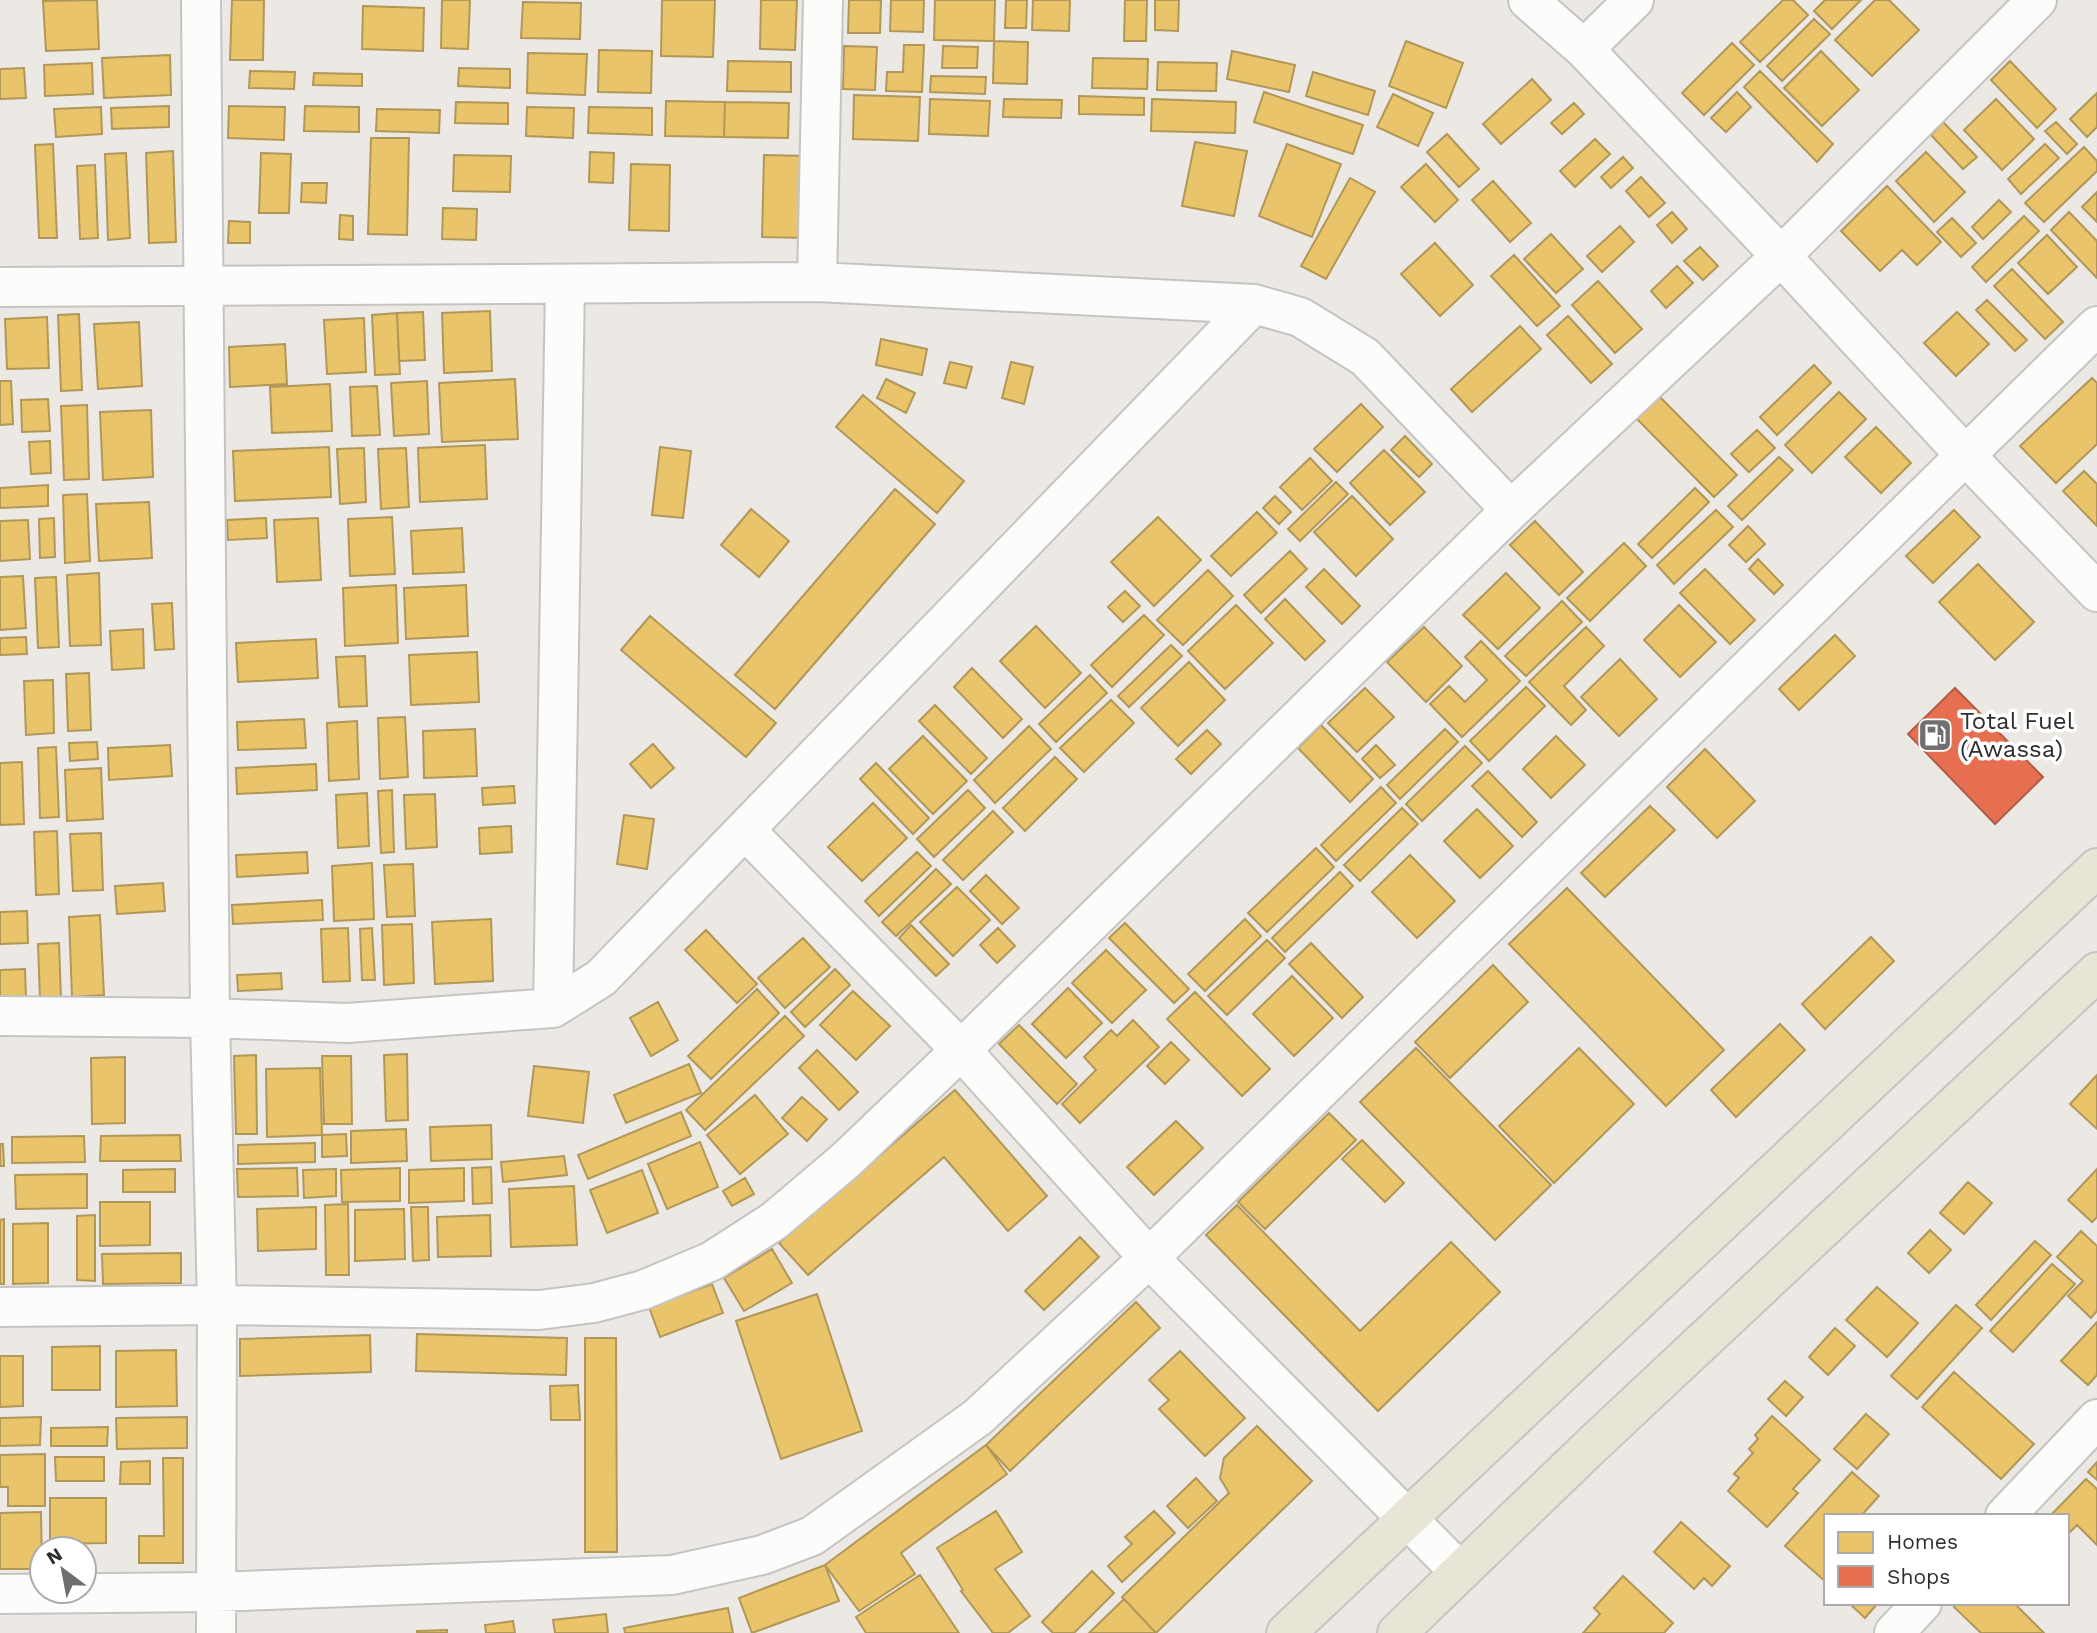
<svg xmlns="http://www.w3.org/2000/svg" width="2097" height="1633" viewBox="0 0 2097 1633" font-family="'Work Sans',sans-serif">
<rect width="100%" height="100%" fill="#ece8e4"/>
<path fill="#e9c46a" stroke="#b19758" stroke-width="2" d="M97,0L99,49L46,51L43,1Z
M232,0H264L263,60H230Z
M442,0H470L468,49L441,48Z
M662,0H715L713,57L661,56Z
M761,0H797L795,50L760,49Z
M849,0H881L880,33H848Z
M891,0H924L923,32L890,31Z
M935,0H995L994,41L934,40Z
M1006,0H1027L1026,28H1005Z
M1033,0H1070L1069,31L1032,30Z
M1125,0H1147L1146,41H1124Z
M1155,0H1179L1178,31L1155,30Z
M1783,0H1793L1808,15L1760,62L1740,42Z
M1825,0H1861L1832,29L1814,11Z
M1875,0H1889L1919,30L1872,76L1835,40Z
M523,2L581,3L580,39L521,38Z
M363,6L424,8L423,51L362,49Z
M1814,19L1830,34L1782,81L1767,66Z
M994,41L1028,42L1027,84L993,83Z
M1406,41L1463,63L1446,108L1389,86Z
M1732,43L1754,65L1704,115L1682,93Z
M904,45H924L922,92L886,91L887,72H903Z
M844,46L877,47L875,90L843,89Z
M943,46L978,47L977,68H942Z
M599,50L652,51L651,93L598,92Z
M1232,51L1295,65L1289,92L1227,79Z
M1821,51L1859,90L1822,126L1784,88Z
M528,53L587,54L585,95L527,93Z
M170,55L171,95L104,98L102,58Z
M1093,58L1148,59L1147,89L1092,88Z
M728,61L791,62V92L727,91Z
M2010,61L2056,109L2037,128L1991,80Z
M1158,62L1217,63L1216,91L1157,90Z
M92,63L93,94L45,96L44,65Z
M24,68L26,98L0,99V69Z
M459,68L510,69V88L458,86Z
M250,71L295,72L294,89L249,88Z
M1760,71L1833,144L1817,162L1744,87Z
M1313,72L1375,91L1368,115L1306,96Z
M314,73L362,74V86L313,85Z
M931,76L986,77L985,94L930,92Z
M1532,79L1551,100L1501,144L1483,124Z
M1264,92L1363,125L1353,154L1254,122Z
M1737,92L1751,107L1726,132L1711,118Z
M2097,93V127L2087,137L2070,119Z
M1393,94L1433,113L1418,146L1377,127Z
M854,95L920,97L918,141L853,139Z
M1079,96L1144,98V115L1079,114Z
M930,99L990,101L988,136L929,134Z
M1004,99L1062,100L1061,118L1003,117Z
M1152,99L1236,102L1235,133L1151,131Z
M1996,99L2034,139L2002,170L1964,130Z
M666,101L725,102L724,137L665,136Z
M456,102L508,103V124L455,123Z
M725,102L789,103L788,138L724,137Z
M1574,103L1584,114L1562,134L1551,123Z
M169,106V127L112,129L111,108Z
M229,106L285,107L284,140L228,138Z
M305,106L359,107V132L304,131Z
M101,107L102,134L56,137L54,109Z
M527,107L574,108L573,138L526,136Z
M589,107L652,108V135L588,133Z
M377,109L440,110L439,133L376,131Z
M1943,122L1977,157L1963,169L1931,135Z
M2056,122L2077,144L2067,154L2045,131Z
M1447,134L1479,169L1459,187L1427,152Z
M371,138H409L407,235L368,234Z
M1595,139L1610,154L1575,187L1560,171Z
M1195,142L1247,151L1234,216L1182,206Z
M53,144L57,238H39L35,145Z
M1287,144L1341,164L1312,237L1259,216Z
M2045,144L2059,158L2021,194L2008,179Z
M2084,147L2097,161V171L2044,222L2025,203Z
M173,151L176,242L149,243L146,153Z
M590,152L614,153L613,183L589,182Z
M1926,152L1965,192L1934,222L1896,181Z
M126,153L130,238L108,240L105,154Z
M261,153L291,154L289,213H259Z
M454,155L511,156L510,192L453,191Z
M764,155L808,156L805,238L762,237Z
M1623,157L1633,168L1611,188L1601,177Z
M631,164L670,165L669,231L629,230Z
M1426,164L1458,200L1435,222L1401,187Z
M95,165L98,238L80,239L77,166Z
M1641,177L1665,203L1649,217L1626,191Z
M1350,178L1375,192L1326,279L1301,266Z
M1493,181L1531,223L1510,242L1472,200Z
M302,183H327L326,203L301,202Z
M1887,186L1941,242L1917,265L1902,250L1880,271L1841,231Z
M2097,192V222L2082,207Z
M1999,200L2011,212L1983,239L1972,227Z
M443,208L477,209L476,240L442,239Z
M1672,212L1687,229L1672,243L1657,225Z
M2069,212L2097,241V278L2051,230Z
M340,215L353,216V240L339,239Z
M2024,216L2039,231L1986,282L1972,267Z
M1952,218L1976,243L1961,257L1937,232Z
M229,221L250,222V243H228Z
M1620,226L1634,242L1602,272L1587,256Z
M1551,234L1583,269L1556,293L1524,259Z
M2047,235L2077,267L2048,294L2018,263Z
M1435,243L1473,285L1440,316L1401,274Z
M1700,247L1718,266L1703,280L1684,261Z
M1514,255L1560,306L1537,326L1491,276Z
M1677,266L1693,283L1666,308L1651,291Z
M2012,269L2063,322L2045,339L1994,286Z
M1598,281L1642,329L1615,353L1572,305Z
M1987,300L2027,340L2015,351L1976,310Z
M490,311L492,371L444,373L442,313Z
M423,312L425,360L399,361L397,313Z
M1957,312L1989,344L1956,376L1924,343Z
M397,313L400,374L375,375L372,315Z
M79,314L82,390L61,391L58,315Z
M1568,316L1612,364L1591,383L1547,335Z
M47,317L49,368L7,369L5,319Z
M364,318L366,372L327,374L324,320Z
M139,322L142,386L98,389L94,324Z
M1520,326L1541,349L1472,412L1451,389Z
M881,339L927,349L922,375L876,365Z
M285,344L287,384L230,387L229,347Z
M950,362L972,367L966,388L944,383Z
M1011,362L1033,367L1024,404L1002,398Z
M1814,365L1831,383L1777,435L1760,417Z
M2092,378L2097,383V444L2056,483L2020,446Z
M515,379L518,439L442,442L439,383Z
M886,379L915,393L906,413L877,398Z
M0,381H11L13,424L0,425Z
M427,381L429,434L394,436L391,383Z
M330,384L332,431L272,433L270,387Z
M377,386L380,435L352,436L350,387Z
M1839,392L1866,419L1812,473L1785,445Z
M863,395L964,481L937,513L836,427Z
M1659,396L1737,475L1714,497L1636,418Z
M48,399L50,431L22,432L21,400Z
M1361,404L1383,427L1337,472L1314,449Z
M87,405L89,479L64,480L61,406Z
M151,410L153,477L103,480L100,412Z
M1876,427L1911,463L1881,493L1845,457Z
M1757,430L1775,448L1749,472L1731,454Z
M1405,436L1432,464L1419,477L1391,450Z
M50,441L51,473L31,474L29,442Z
M485,445L487,499L420,502L418,448Z
M329,447L331,497L235,501L233,451Z
M660,447L691,451L683,518L652,515Z
M364,448L366,502L340,504L337,449Z
M406,448L409,507L381,509L378,449Z
M1384,450L1425,492L1390,525L1350,483Z
M1779,457L1793,470L1742,520L1728,506Z
M1310,458L1332,481L1302,510L1280,487Z
M2084,471L2097,484V526L2063,491Z
M1336,482L1348,494L1300,541L1288,529Z
M48,485V506L0,508V488Z
M1695,488L1709,502L1652,558L1638,544Z
M895,489L935,524L775,709L735,675Z
M87,494L90,561L65,563L63,495Z
M1275,496L1291,512L1279,524L1263,508Z
M1352,496L1393,539L1356,576L1314,532Z
M149,502L152,558L99,561L96,504Z
M751,509L789,541L759,577L721,545Z
M1716,510L1733,527L1674,584L1657,565Z
M1954,510L1980,537L1933,583L1906,556Z
M1257,512L1277,533L1231,576L1211,556Z
M392,517L395,574L350,576L348,519Z
M1158,517L1201,560L1154,606L1111,562Z
M54,518L55,557L40,558L39,519Z
M266,518L267,538L228,540L227,520Z
M318,518L321,580L277,582L274,520Z
M28,520L30,559L0,561V521Z
M1535,521L1583,572L1559,595L1510,545Z
M1748,526L1765,544L1746,562L1729,545Z
M462,528L464,572L413,574L411,531Z
M1624,543L1646,566L1590,621L1567,598Z
M1290,551L1307,569L1261,613L1244,595Z
M1758,559L1783,585L1774,594L1749,569Z
M1978,564L2034,622L1995,660L1939,602Z
M1324,569L1360,606L1342,624L1306,587Z
M1705,569L1755,620L1730,644L1680,593Z
M1208,570L1233,596L1183,645L1157,620Z
M99,573L101,645L70,646L67,575Z
M1506,573L1540,608L1498,649L1463,615Z
M23,576L26,628L0,630V577Z
M56,577L59,647L38,648L35,578Z
M396,585L398,643L345,646L343,588Z
M466,585L468,636L406,639L404,588Z
M1125,591L1140,606L1123,622L1108,607Z
M1285,599L1325,641L1305,660L1265,619Z
M1562,601L1582,622L1526,676L1505,656Z
M172,603L174,649L155,650L152,604Z
M1236,605L1273,643L1225,689L1188,651Z
M1679,605L1716,642L1680,677L1644,640Z
M1144,615L1164,635L1112,687L1091,665Z
M650,616L776,723L746,757L621,650Z
M1036,626L1081,673L1045,708L1000,661Z
M1424,627L1462,666L1426,702L1387,662Z
M1586,627L1604,646L1564,686L1586,710L1571,725L1529,682Z
M143,629L144,668L112,670L110,631Z
M1835,635L1855,656L1799,710L1779,689Z
M26,637L27,654L0,655V638Z
M316,639L318,678L238,682L236,643Z
M1481,641L1520,681L1462,737L1430,704L1449,686L1465,702L1487,680L1465,657Z
M1171,645L1182,656L1129,707L1118,696Z
M477,652L479,702L411,705L409,655Z
M365,656L367,706L339,707L336,657Z
M1620,659L1657,699L1619,736L1581,697Z
M1189,662L1225,700L1178,746L1141,708Z
M972,668L1022,719L1003,738L954,687Z
M89,673L91,730L68,731L66,674Z
M1090,675L1107,693L1056,742L1039,724Z
M53,680L54,733L26,735L24,681Z
M1526,687L1545,706L1489,761L1470,741Z
M1365,688L1394,717L1357,752L1328,723Z
M1111,700L1134,723L1084,772L1060,748Z
M935,705L987,758L971,774L919,721Z
M405,717L408,777L380,779L378,718Z
M304,719L306,748L238,750L237,722Z
M357,721L359,779L329,781L327,723Z
M1321,725L1373,779L1350,802L1298,748Z
M1029,726L1051,749L995,803L974,780Z
M475,729L477,776L424,778L423,731Z
M1445,729L1458,742L1400,799L1387,785Z
M1207,730L1221,744L1191,774L1176,759Z
M923,736L967,781L933,814L889,769Z
M1556,736L1585,765L1551,798L1523,769Z
M97,742L98,759L70,761L69,743Z
M653,744L674,768L651,788L630,764Z
M170,745L172,776L109,780L108,748Z
M1376,745L1395,765L1380,778L1362,759Z
M1465,746L1482,763L1422,821L1406,804Z
M56,747L59,817L40,818L38,748Z
M1705,749L1755,801L1717,838L1667,787Z
M1055,757L1077,779L1025,831L1003,808Z
M22,762L24,824L0,825V763Z
M876,763L929,818L913,834L860,779Z
M316,764L317,790L237,794L236,768Z
M101,768L103,819L67,821L65,770Z
M1488,771L1537,822L1522,837L1472,786Z
M514,786L515,803L483,805L482,788Z
M1381,787L1396,803L1336,861L1321,845Z
M392,790L394,852L381,853L378,791Z
M968,790L985,808L934,857L917,839Z
M367,793L369,846L338,848L336,795Z
M435,794L437,847L406,849L404,795Z
M873,803L907,838L862,881L828,847Z
M1650,806L1675,830L1605,897L1581,873Z
M1402,808L1418,824L1360,881L1344,865Z
M1477,809L1513,846L1480,878L1444,841Z
M993,811L1013,832L963,880L943,860Z
M624,815L654,819L647,869L617,864Z
M511,826L512,852L480,854L479,828Z
M57,831L59,894L36,895L34,832Z
M101,833L103,890L73,891L70,834Z
M1316,848L1334,867L1267,932L1248,913Z
M307,852L308,873L237,877L236,855Z
M917,852L931,866L879,916L865,901Z
M1410,855L1455,901L1417,938L1372,892Z
M372,863L374,919L334,921L332,866Z
M413,864L415,916L387,917L384,865Z
M936,869L951,884L896,936L882,922Z
M1340,872L1353,886L1285,952L1272,938Z
M986,875L1019,908L1002,924L970,891Z
M163,883L165,911L117,914L115,886Z
M957,887L990,920L953,956L920,922Z
M1567,888L1724,1050L1666,1106L1509,944Z
M322,900L323,920L233,924L232,905Z
M27,911L28,943L0,944V912Z
M100,915L104,995L72,997L69,917Z
M491,919L493,981L435,984L432,922Z
M1245,919L1261,936L1205,991L1188,974Z
M1125,923L1189,989L1174,1003L1109,938Z
M412,924L414,983L384,985L382,925Z
M911,925L949,964L936,976L899,938Z
M348,928L350,981L323,982L321,929Z
M372,928L375,980H362L360,929Z
M998,928L1015,946L997,963L980,945Z
M706,930L757,984L737,1003L685,950Z
M1871,937L1894,961L1825,1029L1802,1004Z
M803,938L830,967L785,1008L758,978Z
M1267,940L1285,958L1227,1015L1208,996Z
M59,943L61,1000H40L38,944Z
M1311,943L1363,997L1342,1018L1289,964Z
M1106,950L1146,990L1112,1023L1072,983Z
M1493,965L1528,1002L1450,1078L1415,1042Z
M25,969L26,998L0,999V970Z
M835,969L850,985L805,1027L791,1012Z
M281,973L282,989L238,991L237,975Z
M1292,976L1333,1018L1294,1056L1253,1014Z
M1068,988L1102,1023L1066,1058L1032,1024Z
M757,989L779,1013L711,1079L688,1056Z
M853,991L890,1026L856,1060L820,1025Z
M1195,992L1270,1069L1242,1096L1167,1019Z
M658,1002L678,1040L651,1056L630,1018Z
M785,1016L804,1036L705,1130L686,1110Z
M1133,1020L1159,1047L1080,1123L1062,1104L1096,1070L1084,1057L1111,1030L1117,1036Z
M1780,1024L1805,1050L1736,1117L1711,1090Z
M1019,1025L1077,1084L1057,1104L999,1044Z
M1171,1042L1189,1060L1165,1084L1147,1066Z
M1416,1048L1551,1185L1495,1240L1360,1102Z
M1579,1048L1634,1104L1554,1183L1499,1126Z
M817,1050L858,1092L839,1110L799,1068Z
M407,1054L408,1120L386,1121L384,1055Z
M256,1055L257,1134H236L234,1056Z
M322,1056H351L352,1124H324Z
M125,1057V1123L92,1124L91,1058Z
M689,1064L701,1093L626,1123L614,1095Z
M534,1066L589,1072L583,1123L528,1116Z
M320,1068L322,1135L267,1137L266,1069Z
M2097,1075V1129L2070,1104Z
M955,1090L1047,1196L1008,1231L944,1157L808,1275L779,1243Z
M755,1095L788,1134L740,1174L707,1135Z
M802,1097L827,1119L807,1141L782,1118Z
M681,1112L691,1136L588,1179L578,1155Z
M1329,1113L1356,1140L1265,1229L1238,1202Z
M1176,1121L1203,1148L1154,1195L1127,1167Z
M491,1125L492,1159L431,1161L430,1127Z
M406,1129L407,1161L351,1163V1131Z
M346,1134L347,1156L322,1157V1135Z
M180,1135L181,1161H100L101,1136Z
M84,1136L85,1162L12,1163V1137Z
M1362,1140L1404,1183L1385,1202L1342,1159Z
M700,1142L718,1187L667,1209L648,1164Z
M315,1143V1162L238,1164V1145Z
M0,1144H3L4,1166H0Z
M564,1156L567,1175L503,1182L501,1162Z
M491,1167L492,1203L473,1204L472,1168Z
M297,1168L298,1196L238,1197L237,1169Z
M400,1168V1201L342,1202L341,1170Z
M464,1168V1201L409,1203V1170Z
M175,1169V1192H123V1170Z
M336,1169V1196L304,1198L303,1170Z
M2097,1169V1217L2092,1222L2068,1200Z
M642,1170L658,1213L607,1233L590,1190Z
M87,1174V1208L16,1209L15,1175Z
M745,1178L754,1194L732,1206L723,1191Z
M1968,1182L1992,1203L1964,1234L1940,1213Z
M574,1186L577,1245L511,1247L509,1189Z
M100,1202H150V1245L100,1246Z
M348,1204L349,1275H326L325,1205Z
M1237,1205L1360,1331L1451,1242L1500,1292L1378,1411L1206,1235Z
M316,1207V1249L258,1251L257,1209Z
M411,1207H428L429,1260L413,1261Z
M404,1209L405,1259L355,1261V1210Z
M95,1215V1281L77,1280V1216Z
M490,1215L491,1256L438,1257L437,1217Z
M4,1219V1284H0V1220Z
M48,1223V1283L13,1284V1224Z
M1930,1230L1951,1250L1929,1273L1908,1253Z
M2081,1231L2097,1246V1311L2091,1318L2068,1296L2083,1281L2057,1257Z
M1080,1237L1099,1257L1044,1310L1025,1291Z
M2035,1241L2051,1255L1991,1320L1976,1305Z
M772,1249L792,1283L744,1311L724,1278Z
M181,1253V1283L103,1284L102,1254Z
M2052,1264L2075,1284L2013,1352L1990,1331Z
M712,1284L723,1313L660,1337L649,1307Z
M1877,1287L1918,1323L1887,1357L1846,1320Z
M817,1294L862,1431L781,1459L736,1321Z
M1136,1302L1160,1328L1010,1471L986,1445Z
M1956,1305L1982,1328L1917,1399L1891,1376Z
M2097,1322V1375L2088,1385L2061,1361Z
M1835,1328L1855,1346L1828,1375L1809,1357Z
M417,1334L567,1338L566,1375L416,1371Z
M370,1335L371,1372L240,1376V1339Z
M585,1338H616L617,1552H585Z
M100,1346V1390H52V1347Z
M176,1350L177,1406L116,1407V1351Z
M1180,1351L1245,1418L1205,1456L1159,1409L1169,1400L1149,1380Z
M0,1356H23V1406L0,1407Z
M1954,1372L2034,1444L2001,1479L1922,1407Z
M1785,1381L1803,1397L1786,1416L1768,1399Z
M578,1385L580,1420H551L550,1386Z
M1866,1414L1889,1434L1857,1469L1834,1449Z
M1772,1416L1820,1460L1793,1489L1798,1493L1767,1527L1728,1491L1739,1478L1734,1474L1753,1453L1749,1449L1758,1439L1755,1435Z
M41,1417L40,1445L0,1446V1418Z
M187,1417V1448L117,1449L116,1418Z
M1257,1426L1312,1481L1156,1633L1122,1597L1229,1493L1220,1478L1224,1458Z
M108,1427L107,1446H51V1428Z
M986,1445L1007,1474L901,1553L915,1574L859,1611L825,1565Z
M45,1454V1506H8V1487H0V1455Z
M55,1457H104V1481H56Z
M163,1458H183V1563H139V1536H164Z
M150,1461V1484H120L121,1462Z
M2097,1462V1480L2088,1472Z
M1852,1472L1879,1496L1861,1516H1826V1582L1785,1546Z
M1196,1478L1217,1501L1188,1528L1167,1506Z
M2086,1479L2097,1489V1545L2077,1525L2067,1535V1516H2050Z
M50,1498H106V1543L50,1544Z
M996,1511L1022,1552L995,1569L1030,1616L1008,1633H993L961,1591L963,1590L937,1548Z
M1154,1511L1175,1533L1122,1582L1108,1566L1132,1544L1125,1537Z
M41,1512L42,1569H0V1513Z
M1681,1522L1730,1566L1712,1586L1704,1578L1694,1589L1654,1552Z
M825,1565L839,1601L752,1633L739,1598Z
M1092,1571L1114,1593L1074,1633H1053L1042,1622Z
M920,1575L959,1633H866L856,1617Z
M1623,1576L1673,1623L1664,1633H1583L1600,1614L1594,1608Z
M1124,1599L1156,1633H1089Z
M1849,1603H1878L1865,1618Z
M1957,1603H2014L2044,1633H1981L1954,1607Z
M728,1608L733,1633H625L624,1628Z
M606,1614L608,1633H555L553,1620Z
M513,1621L515,1633H486L485,1625Z
M447,1630V1633H417V1631Z"/>
<path fill="#e76f51" stroke="#b05c46" stroke-width="2" d="M1955,688L2043,777L1995,824L1908,734Z"/>
<g fill="none" stroke-linecap="round" stroke-linejoin="round">
<g stroke="#c5c4c5" stroke-width="42">
<path id="minor" d="M201,0L210,1018L217,1305L216,1633
M1528,0L1584,49L1781,256L1965,455L2097,592
M1584,49L1634,0
M817,282L823,0
M0,287L817,282L1254,304L1300,317L1365,357L1511,510
M745,830L961,1050L1149,1258L1460,1572
M553,1008L565,284
M0,1016L210,1018L347,1023L553,1008L601,978L1254,304
M0,1307L217,1305L539,1310L594,1303L643,1290L712,1261L774,1221L846,1160L961,1050L1511,510L1781,256L2037,0
M2005,1516L2097,1419
M0,1594L216,1592L672,1575L762,1555L812,1536L978,1417L1149,1258L2097,326
M1894,1633L1922,1603"/>
</g>
<g stroke="#c6c5c4" stroke-width="42">
<path id="major" d="M1286,1633L2097,868
M1397,1633L1591,1446L2097,972"/>
</g>
<use href="#minor" stroke="#fcfcfb" stroke-width="38"/>
<use href="#major" stroke="#e8e4d6" stroke-width="38"/>
</g>
<defs>
<g id="fuel-square" transform="scale(1.75)"><rect x="-9" y="-9" width="18" height="18" rx="4" fill="#706f6e" stroke="#fff"/><path d="M-5.5-6h7V0h2V4h1.3V-2.5L3-4.5l.8-.8L6-3V5H2.5V1h-1V6h-7ZM-4.2-4.7v3.2H.2V-4.7Z" fill="#fff"/></g>
</defs>
<g fill-rule="evenodd">
<use href="#fuel-square" x="1935" y="735"/>
</g>
<g text-anchor="middle" stroke-width="7" stroke-linejoin="round" paint-order="stroke">
<g font-size="24" fill="#2e2e2e" stroke="#fff" text-anchor="start">
<text x="1960" y="729">Total Fuel<tspan x="1960" dy="28">(Awassa)</tspan></text>
</g>
</g>
<rect x="1824" y="1514" width="245" height="91" fill="#ffffff" stroke="#ababab" stroke-width="2"/>
<rect x="1838" y="1532" width="35" height="21" fill="#e9c46a" stroke="#ababab" stroke-width="2"/>
<text x="1887" y="1549" font-size="21" fill="#2e2e2e">Homes</text>
<rect x="1838" y="1566" width="35" height="21" fill="#e76f51" stroke="#ababab" stroke-width="2"/>
<text x="1887" y="1584" font-size="21" fill="#2e2e2e">Shops</text>
<g transform="translate(63 1570) rotate(328)"><circle r="33" fill="#ffffff" stroke="#ababab" stroke-width="2"/>
<path d="M0-5L12 26L0 18L-12 26Z" fill="#706f6e"/>
<text y="-10" font-size="19" font-weight="bold" text-anchor="middle" fill="#2e2e2e">N</text>
</g>
</svg>
